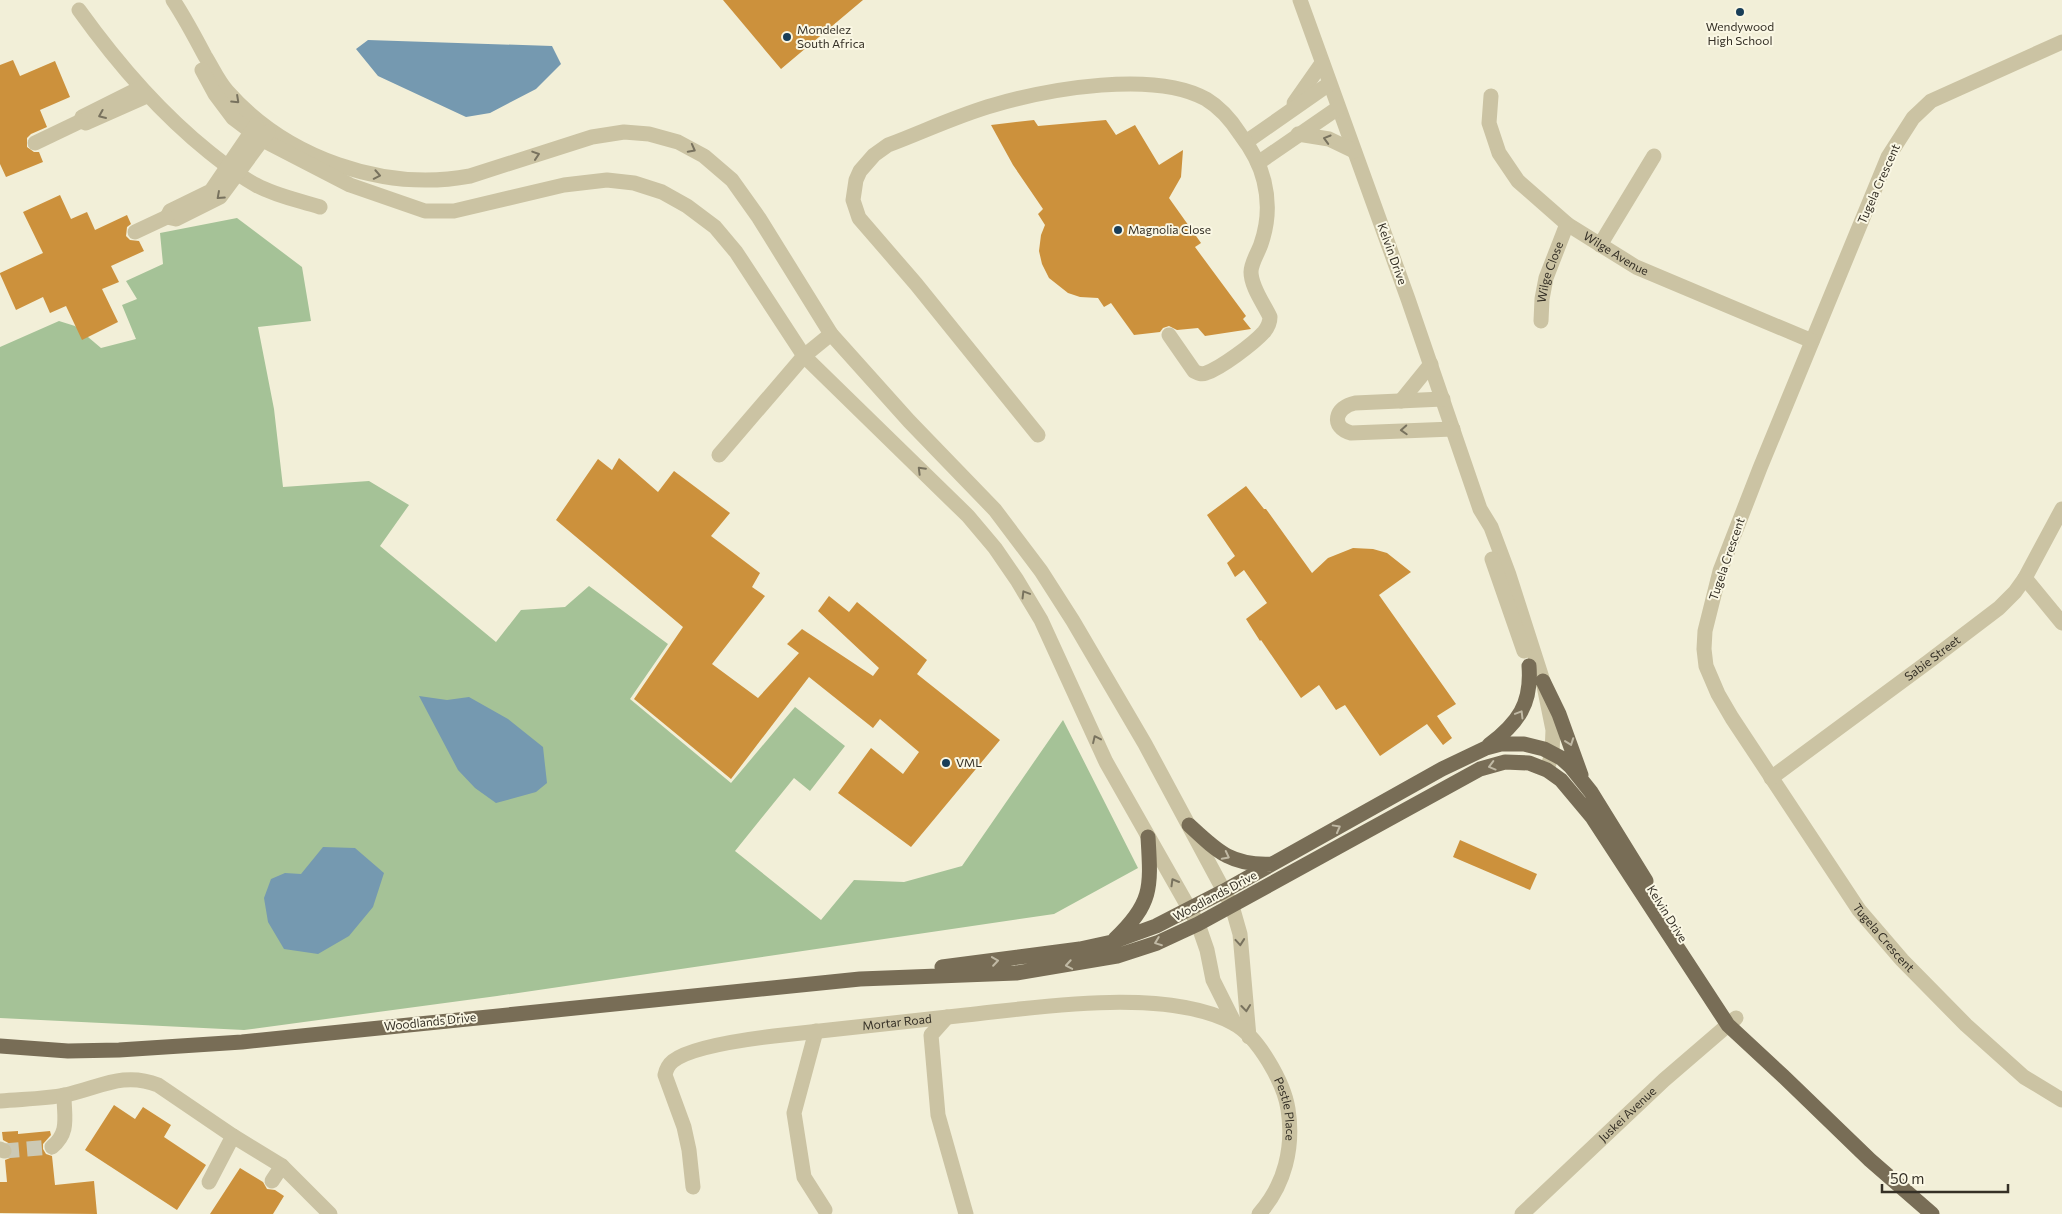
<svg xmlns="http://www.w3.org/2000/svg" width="2062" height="1214" viewBox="0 0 2062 1214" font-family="Commissioner,sans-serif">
<rect width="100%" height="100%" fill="#f2efd8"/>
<path fill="#a5c297" d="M237,218L302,267L311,321L258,327L274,409L283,487L369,481L409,505L380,546L496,642L521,610L565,607L589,586L668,644L630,699L731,783L795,707L845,746L810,791L794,778L735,851L821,920L854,880L904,882L962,866L1063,720L1138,868L1054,914L497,996L244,1030L0,1018V347L59,321L75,326L101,348L136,339L122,305L137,299L126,281L163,264L160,233Z"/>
<path fill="#7599b0" d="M368,40L552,46L561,64L536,89L490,113L466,117L378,76L356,49Z
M419,696L447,700L469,697L508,719L543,747L547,783L536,792L496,803L475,788L458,770Z
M323,847L355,848L384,873L373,907L349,936L318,954L284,949L268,922L264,898L271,879L285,873L301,874Z"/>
<path fill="#cc913c" d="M723,0H863L781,69Z
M13,60L20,76L55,61L70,97L40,110L47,127L31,134L27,138V147L34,152H39L43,162L6,177L0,164V65Z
M1034,120L1038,126L1106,120L1116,135L1135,125L1159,165L1183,150L1181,177L1169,198L1201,243L1195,247L1246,316L1243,319L1251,329L1205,336L1198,328L1177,330L1169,326L1163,328L1160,332L1134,335L1111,303L1104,307L1098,298L1080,297L1068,293L1049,278L1042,264L1039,251L1041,235L1045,225L1038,214L1043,209L1013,165L991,125Z
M60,195L71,219L87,212L95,230L127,215L131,224L127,227L126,236L130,240L139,241L144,251L111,266L119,282L102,289L118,322L82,340L66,306L50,313L43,297L16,310L0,274V273L43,253L23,212Z
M619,458L658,492L674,471L730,513L711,536L760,573L752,587L765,596L712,664L758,698L799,653L787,644L802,629L873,676L879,668L818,611L829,596L849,612L857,602L927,660L917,674L1000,740L911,847L838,793L871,748L903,774L919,752L880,719L873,728L809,677L731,779L634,699L683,627L556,520L598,459L612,470Z
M1246,486L1264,509H1266L1312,573L1328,558L1353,548L1373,549L1387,553L1411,572L1379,595L1456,704L1437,716L1452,738L1443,745L1427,724L1380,756L1345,705L1336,710L1319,685L1301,698L1261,640L1260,641L1246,619L1267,603L1244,570L1235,577L1227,563L1235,556L1207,515Z
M1460,840L1537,874L1530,890L1453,857Z
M114,1105L135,1119L143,1107L171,1125L164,1137L206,1165L177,1210L85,1150Z
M18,1131V1134L50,1131L51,1135L43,1144V1149L46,1154L52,1156L55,1185L94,1181L97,1214L0,1213V1182H7L5,1160L10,1158L13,1151L12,1145L3,1140L2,1132Z
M240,1168L263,1182L267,1189L275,1190L284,1196L273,1214H210Z"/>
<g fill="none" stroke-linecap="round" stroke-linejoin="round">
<path stroke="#ccc9b4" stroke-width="15" stroke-dasharray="15 8" stroke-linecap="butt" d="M4,1151L52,1147"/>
<g stroke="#cbc3a3" stroke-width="15">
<path d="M173,0C185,18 195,37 205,56C212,67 218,81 227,91C286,158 383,192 470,176L592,137L624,132L649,134L678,142L704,156L732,180L759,218L831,334L909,421L995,510L1041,571L1073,621L1145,744L1232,906L1240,934L1249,1037"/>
<path d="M1300,0L1408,299L1480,509L1491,527L1509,575L1543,681L1553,730L1552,753L1547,770"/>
<path d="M79,10C117,63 158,111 209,152C224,164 239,176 256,185C276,196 298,200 320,207"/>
<path id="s1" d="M2062,42L1931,101L1913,118L1888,157L1760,468L1720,571L1705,631L1704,649L1706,666L1718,694L1732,718L1859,910L1902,960L1966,1025L2024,1077L2062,1100"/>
<path d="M202,70L215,94L233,118L261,139L350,185L425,211H454L564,185L607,180L634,183L662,192L687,206L715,227L736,252L804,356L968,516L995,548L1017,580L1041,620L1106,762L1198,924L1207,950L1213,980L1235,1024"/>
<path d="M140,88L82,117L81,121L86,123L147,96"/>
<path id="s2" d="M1491,96L1489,123L1499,153L1518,181L1567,224L1636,267L1812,341"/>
<path d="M1294,103L1322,63"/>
<path d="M256,125L211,191L170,211L167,217L176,219L220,197L268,132"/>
<path d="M1298,134L1329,139L1354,151"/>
<path d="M1246,142L1329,84"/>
<path d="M35,143L81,121"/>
<path d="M1258,163L1338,108"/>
<path d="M135,232L167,217"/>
<path d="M1600,245L1654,156"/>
<path id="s3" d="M1541,321L1542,299L1546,278L1567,224"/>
<path d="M1443,399L1355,403C1335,407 1330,427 1351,433L1453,429"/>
<path d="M1401,401L1431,364"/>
<path d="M1038,435L916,284L859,218L853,200L856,180L860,171L874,155L888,145C923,132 958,115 994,105C1049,89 1154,70 1206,99C1221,108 1231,120 1240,134C1250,147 1260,164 1264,181C1269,201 1268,224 1261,244C1258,253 1251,263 1251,272C1251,287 1264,304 1270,317C1270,323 1268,327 1264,332C1253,344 1221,368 1206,373C1201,375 1198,373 1194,371L1169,335"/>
<path d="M719,455L804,356L831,334"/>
<path d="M1492,559L1524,651"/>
<path d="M2025,578L2062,623"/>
<path id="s4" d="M1771,778L1928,662L1999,608L2015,592L2025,578L2062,509"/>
<path d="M947,1017L931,1035L938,1115L966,1214"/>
<path d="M816,1031L794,1113L804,1177L825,1210"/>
<path d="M0,1101C21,1099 44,1099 65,1095C99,1088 123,1071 158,1085L233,1136L282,1166L330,1214"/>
<path d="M52,1147C70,1132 64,1117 64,1095"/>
<path d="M0,1149L4,1151"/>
<path d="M272,1181L282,1166"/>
<path d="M209,1182L233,1136"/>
<path id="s5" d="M693,1187L689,1150L684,1127L665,1075C666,1070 668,1065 673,1061C691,1047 749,1039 774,1036C838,1029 902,1022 966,1015C1042,1007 1165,987 1233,1023C1258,1036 1284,1083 1288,1109C1294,1147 1285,1185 1259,1214"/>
<path id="s6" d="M1522,1214L1664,1080L1736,1018"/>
</g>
<path stroke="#786d56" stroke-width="15" d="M1543,681L1559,714L1581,775
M1489,745C1518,723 1532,704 1529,666
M1189,825C1217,851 1231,866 1272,864
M1115,939C1153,903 1151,887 1148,837
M942,967L1080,949L1112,942L1156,926L1224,891L1442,769L1486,748L1501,744H1524L1544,749L1561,758L1571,767L1591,792L1646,881
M0,1046L68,1051L119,1050L242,1042L860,979L1016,973L1117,956L1157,943L1198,924L1480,769L1505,762L1529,763L1547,770L1561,780L1592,817L1728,1025L1783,1076L1870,1160L1932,1214"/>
</g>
<defs><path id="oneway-chevron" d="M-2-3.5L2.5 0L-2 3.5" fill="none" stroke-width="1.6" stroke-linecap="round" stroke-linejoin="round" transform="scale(1.25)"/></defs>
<g stroke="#78725e">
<use href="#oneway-chevron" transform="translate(236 100) rotate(43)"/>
<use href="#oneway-chevron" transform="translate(102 115) rotate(157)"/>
<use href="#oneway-chevron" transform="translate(1327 139) rotate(-164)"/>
<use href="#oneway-chevron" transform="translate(692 149) rotate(28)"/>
<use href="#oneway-chevron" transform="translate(536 155) rotate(-18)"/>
<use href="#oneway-chevron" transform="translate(377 175) rotate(11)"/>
<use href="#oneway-chevron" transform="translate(220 196) rotate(138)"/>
<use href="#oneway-chevron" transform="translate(1404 430) rotate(177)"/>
<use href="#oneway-chevron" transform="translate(921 470) rotate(-135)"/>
<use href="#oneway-chevron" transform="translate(1025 594) rotate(-121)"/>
<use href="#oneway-chevron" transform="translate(1096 739) rotate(-115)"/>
<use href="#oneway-chevron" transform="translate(1174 882) rotate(-120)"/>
<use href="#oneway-chevron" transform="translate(1240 942) rotate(85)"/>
<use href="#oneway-chevron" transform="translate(1246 1008) rotate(84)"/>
</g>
<g stroke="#c0b9a4">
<use href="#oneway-chevron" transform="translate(1520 714) rotate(-59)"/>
<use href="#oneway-chevron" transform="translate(1570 742) rotate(70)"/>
<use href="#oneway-chevron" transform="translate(1492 766) rotate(165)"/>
<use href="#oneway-chevron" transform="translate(1337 828) rotate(-29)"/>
<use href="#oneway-chevron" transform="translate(1226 856) rotate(27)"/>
<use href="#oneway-chevron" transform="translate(1158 942) rotate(159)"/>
<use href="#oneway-chevron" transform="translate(995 961) rotate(-8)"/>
<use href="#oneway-chevron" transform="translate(1069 965) rotate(170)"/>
</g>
<g fill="#193e58" stroke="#faf7e4" stroke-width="2">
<circle cx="1740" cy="12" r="5"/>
<circle cx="787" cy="37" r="5"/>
<circle cx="1118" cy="230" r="5"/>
<circle cx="946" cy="763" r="5"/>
</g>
<g text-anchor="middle" stroke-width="4" stroke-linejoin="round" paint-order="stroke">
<g font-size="12" fill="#353026" stroke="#faf7e4" text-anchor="start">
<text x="1740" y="31" text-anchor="middle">Wendywood<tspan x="1740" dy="14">High School</tspan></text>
<text x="797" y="34">Mondelez<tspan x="797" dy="14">South Africa</tspan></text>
<text x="1128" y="234">Magnolia Close</text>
<text x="956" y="767">VML</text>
</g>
<g font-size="12" fill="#353026" stroke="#faf7e4">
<text transform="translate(1879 184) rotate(-66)" y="4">Tugela Crescent</text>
<text dy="4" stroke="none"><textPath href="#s2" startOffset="215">Wilge Avenue</textPath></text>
<text transform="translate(1392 254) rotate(70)" y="4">Kelvin Drive</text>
<text dy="4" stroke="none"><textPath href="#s3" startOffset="50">Wilge Close</textPath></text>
<text transform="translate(1727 559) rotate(-71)" y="4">Tugela Crescent</text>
<text dy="4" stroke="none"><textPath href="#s4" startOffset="201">Sabie Street</textPath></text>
<text transform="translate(1215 896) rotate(-28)" y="4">Woodlands Drive</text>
<text transform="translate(1667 914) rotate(58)" y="4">Kelvin Drive</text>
<text dy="4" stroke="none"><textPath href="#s1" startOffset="1084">Tugela Crescent</textPath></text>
<text transform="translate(430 1022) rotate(-6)" y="4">Woodlands Drive</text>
<text dy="4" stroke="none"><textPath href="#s5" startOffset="361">Mortar Road</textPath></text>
<text dy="4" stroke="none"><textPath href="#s5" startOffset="805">Pestle Place</textPath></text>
<text dy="4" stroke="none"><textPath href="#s6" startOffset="145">Juskei Avenue</textPath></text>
</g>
</g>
<path d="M1882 1184v8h126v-8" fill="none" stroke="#353026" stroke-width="2.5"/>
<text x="1890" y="1184" font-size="15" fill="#353026" stroke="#faf7e4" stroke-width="4" paint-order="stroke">50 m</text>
</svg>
